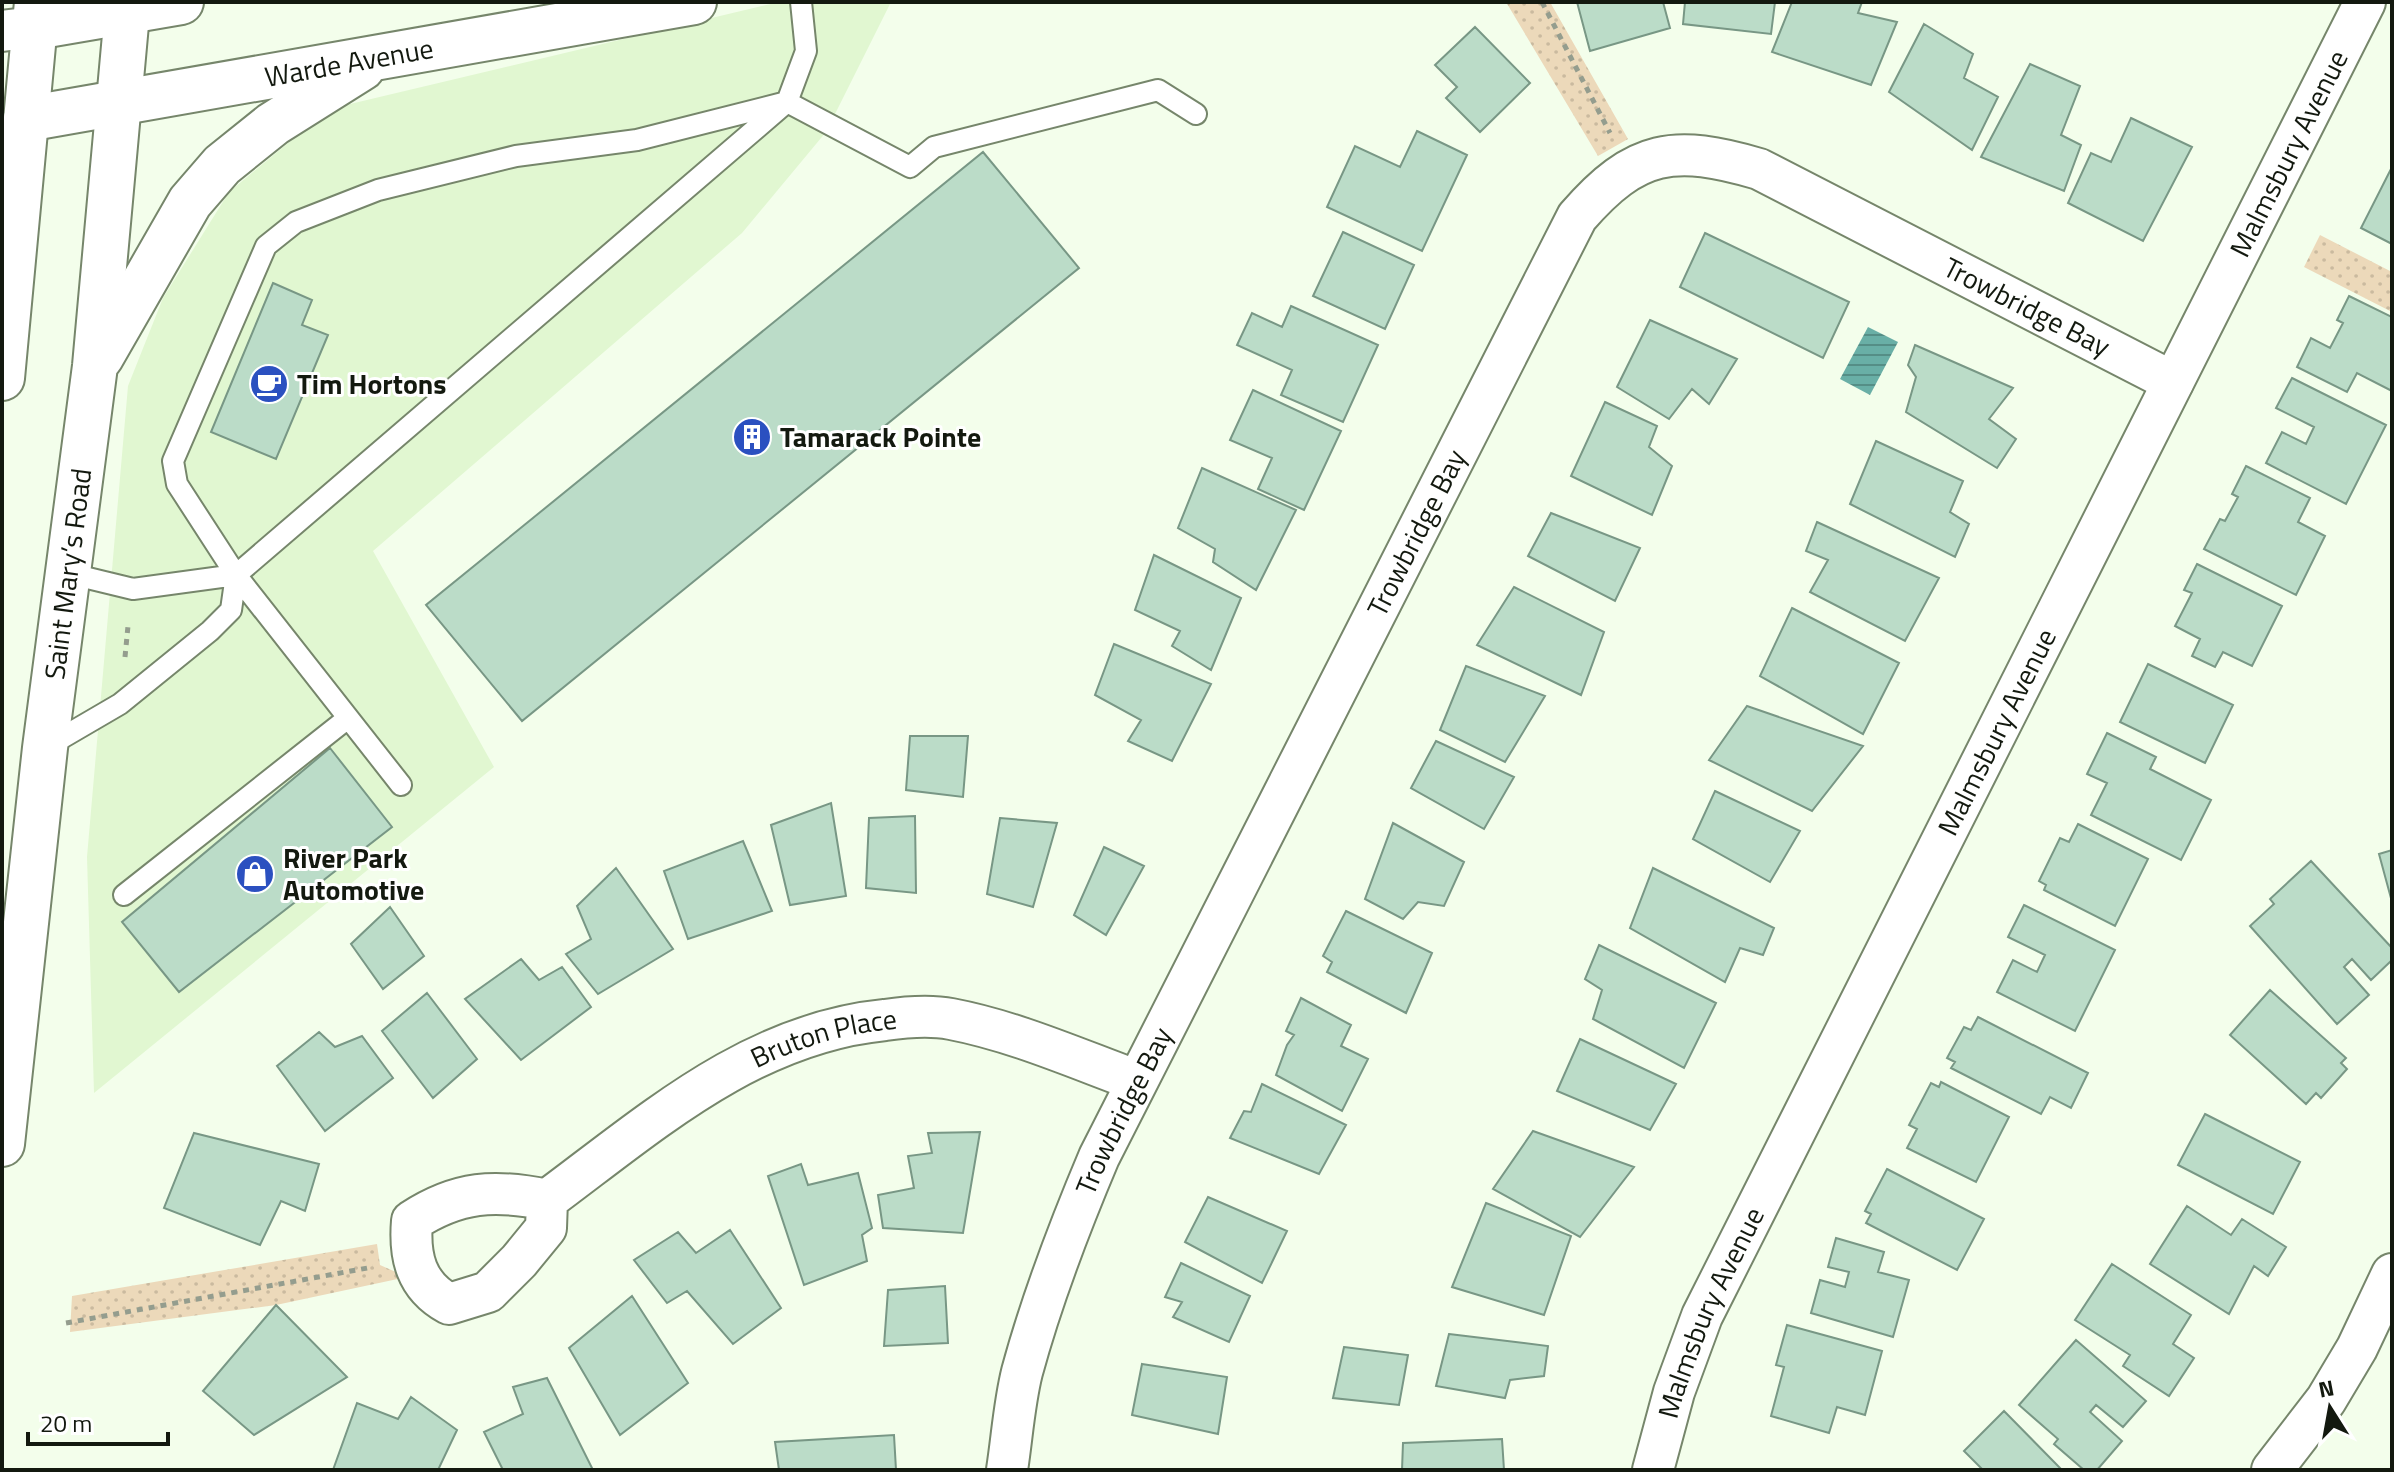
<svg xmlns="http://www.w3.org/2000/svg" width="2394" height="1472" viewBox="0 0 2394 1472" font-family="'Titillium Web',sans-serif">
<defs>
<pattern id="grass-dots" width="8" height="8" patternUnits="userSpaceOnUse" patternTransform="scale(2)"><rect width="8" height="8" fill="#ecd9ba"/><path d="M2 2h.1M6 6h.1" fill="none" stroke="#caba9f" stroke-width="1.8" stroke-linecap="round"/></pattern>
<pattern id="water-rules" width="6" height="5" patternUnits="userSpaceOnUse" patternTransform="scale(2)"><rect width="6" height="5" fill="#69afa6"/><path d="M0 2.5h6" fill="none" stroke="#558e86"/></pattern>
</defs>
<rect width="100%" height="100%" fill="#f3feeb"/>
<path fill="#e1f7d1" d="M779,2H891L826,132L742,233L373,551L494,767L94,1093L87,857L128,386L163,298L229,192L329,109Z"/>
<path fill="url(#grass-dots)" d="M1506,2H1550L1628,139L1598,156Z
M2320,235L2392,272V312L2304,267Z
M377,1244L380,1265L407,1277L276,1305L70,1332L72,1296Z"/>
<path fill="url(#water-rules)" d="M1868,327L1898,342L1870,395L1840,379Z"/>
<path fill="#bbdcc8" stroke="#789785" stroke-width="2" d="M1577,2H1663L1670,28L1590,51Z
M1685,2H1775L1771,34L1683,24Z
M1792,2H1862L1858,13L1897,22L1871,85L1772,52Z
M1924,24L1973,54L1964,78L1998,97L1972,150L1889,92Z
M1475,27L1530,83L1480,132L1446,98L1457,87L1435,65Z
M2030,64L2080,86L2061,135L2081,145L2064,191L1981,157Z
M2131,118L2192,147L2143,241L2068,203L2091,153L2111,162Z
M1417,131L1467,155L1422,251L1327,207L1355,146L1400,167Z
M983,152L1079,268L522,721L426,605Z
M2392,167V244L2361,228Z
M1343,232L1414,265L1385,329L1313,296Z
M1705,233L1849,302L1823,358L1680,287Z
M273,283L312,300L302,325L328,335L276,459L211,432Z
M2349,296L2392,317V391L2357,373L2347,392L2297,367L2311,338L2330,348L2343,323L2337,320Z
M1291,306L1378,345L1343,422L1281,395L1292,370L1237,345L1252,313L1282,327Z
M1650,320L1737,359L1709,404L1692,389L1669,419L1617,387Z
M1915,345L2013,388L1989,419L2016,439L1997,468L1906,412L1916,377L1908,365Z
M2292,378L2386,425L2346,504L2266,463L2282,432L2306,444L2314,427L2276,408Z
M1253,390L1341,431L1304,510L1258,489L1272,458L1230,440Z
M1605,402L1657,426L1649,447L1672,466L1652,515L1571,476Z
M1876,441L1963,481L1950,512L1969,524L1955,557L1850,504Z
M2246,466L2310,498L2298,522L2325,536L2296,595L2204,549L2220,519L2225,521L2238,497L2232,494Z
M1202,468L1296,510L1256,590L1213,562L1215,549L1178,528Z
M1551,513L1640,548L1615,601L1528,556Z
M1817,522L1939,578L1905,641L1810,592L1828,560L1806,551Z
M1154,555L1241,598L1211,670L1172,646L1180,631L1135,610Z
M2197,564L2282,606L2252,666L2223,652L2215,667L2192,656L2200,639L2175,626L2192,593L2184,590Z
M1514,587L1604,632L1581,695L1477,645Z
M1792,608L1899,663L1863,734L1760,676Z
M1114,644L1211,684L1172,761L1128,741L1141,720L1095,695Z
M2148,664L2233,705L2205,763L2120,722Z
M1466,666L1545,696L1505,762L1440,730Z
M1747,706L1863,746L1812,811L1709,760Z
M2107,733L2156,757L2150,769L2211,800L2181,860L2091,815L2107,783L2087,774Z
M910,736H968L963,797L906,790Z
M1436,741L1514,777L1484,829L1411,788Z
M330,748L392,827L179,992L122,922Z
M1715,791L1800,831L1770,882L1693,839Z
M831,803L846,896L790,905L771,825Z
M915,816L916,893L866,888L869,818Z
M1000,818L1057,823L1033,907L987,894Z
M1393,823L1464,862L1444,906L1418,902L1403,919L1365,899Z
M2078,824L2148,859L2115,926L2044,890L2046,885L2039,881L2060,838L2069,842Z
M743,841L772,911L688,939L664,871Z
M1104,847L1144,866L1106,935L1074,915Z
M2392,850V902L2379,854Z
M2311,861L2392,948V960L2371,980L2352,959L2344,967L2369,995L2337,1024L2250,926L2274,904L2270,899Z
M616,868L673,949L598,994L566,954L591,939L577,906Z
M1653,868L1774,928L1763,955L1740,948L1725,982L1630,928Z
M2024,905L2115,950L2075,1031L1997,992L2013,960L2037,972L2045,955L2008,937Z
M390,907L424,956L383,989L351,944Z
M1346,911L1432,953L1406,1013L1327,972L1332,962L1323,956Z
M1599,945L1716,1003L1684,1068L1593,1019L1602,990L1585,979Z
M521,959L539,980L562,967L591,1007L521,1060L465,999Z
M2270,990L2346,1058L2341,1063L2347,1069L2321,1098L2316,1093L2306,1104L2230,1035Z
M427,993L477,1059L433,1098L382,1031Z
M1301,998L1351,1025L1341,1046L1368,1059L1342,1111L1276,1075L1287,1045L1294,1035L1286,1031Z
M1978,1017L2088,1073L2071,1108L2050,1097L2041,1114L1951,1068L1955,1062L1947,1058L1964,1027L1971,1030Z
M319,1032L335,1047L362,1036L393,1078L325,1131L277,1066Z
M1580,1039L1676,1084L1650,1130L1557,1091Z
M1941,1082L2009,1117L1976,1182L1907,1148L1917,1129L1909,1125L1931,1083L1939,1087Z
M1262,1084L1346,1125L1319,1174L1230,1138L1244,1111L1251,1112Z
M2205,1114L2300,1162L2273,1214L2178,1165Z
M1533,1131L1634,1167L1580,1237L1493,1189Z
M980,1132L963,1233L883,1228L878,1195L914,1188L908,1156L932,1153L928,1133Z
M194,1133L319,1164L305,1211L281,1201L260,1245L164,1208Z
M801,1164L808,1185L858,1173L872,1228L862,1235L867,1261L804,1285L768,1176Z
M1887,1169L1984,1219L1957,1270L1866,1223L1871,1214L1865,1211Z
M1208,1197L1287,1231L1262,1283L1185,1242Z
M1486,1203L1571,1236L1544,1315L1452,1287Z
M2187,1206L2231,1235L2242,1219L2286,1247L2268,1276L2254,1266L2229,1314L2150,1264Z
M730,1230L781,1308L733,1344L687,1291L667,1303L634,1260L678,1232L696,1253Z
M1836,1238L1884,1252L1878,1272L1909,1280L1893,1337L1811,1313L1820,1280L1845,1287L1849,1272L1828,1267Z
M1181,1263L1250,1296L1229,1342L1173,1317L1182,1302L1165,1297Z
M2112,1264L2191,1315L2173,1344L2194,1358L2169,1396L2123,1366L2130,1355L2075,1320Z
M945,1286L948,1343L884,1346L888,1290Z
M632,1296L688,1383L620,1435L569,1348Z
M276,1305L347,1377L254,1435L203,1391Z
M1787,1325L1882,1351L1865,1415L1837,1407L1829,1433L1771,1416L1784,1367L1776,1365Z
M1449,1334L1548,1346L1544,1376L1510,1380L1505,1398L1436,1386Z
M2076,1340L2146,1401L2123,1427L2096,1405L2090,1412L2122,1441L2097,1470H2084L2054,1444L2058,1439L2019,1405Z
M1344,1347L1408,1355L1399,1405L1333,1398Z
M1142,1364L1227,1377L1218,1434L1132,1415Z
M547,1378L593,1470H503L484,1432L523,1414L513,1387Z
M411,1397L457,1430L438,1470H333L357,1403L398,1419Z
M2004,1411L2062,1470H1983L1964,1451Z
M894,1435L896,1470H779L775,1442Z
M1502,1439L1504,1470H1402L1403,1443Z"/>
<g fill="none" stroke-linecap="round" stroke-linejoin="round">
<g stroke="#76866b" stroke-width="24">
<path id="service" d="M67,573L133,589L236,575L787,102L806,51L801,2
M48,746L120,704L210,631L231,610L236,575
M401,785L236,575L177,484L173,461L266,246L296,222L378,190L516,156L637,140L787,102L910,167L934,147L1158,90L1196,114
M124,895L348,718"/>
</g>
<g stroke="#76866b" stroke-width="44">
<g id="minor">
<path d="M2,31L35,27"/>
<path id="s1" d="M547,1200L546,1228L519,1261L488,1292L449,1304C416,1286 409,1257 412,1221C458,1191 495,1189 547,1200C651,1123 751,1033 885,1020C906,1017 930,1015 951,1019C1014,1031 1075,1058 1135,1080"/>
<path id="s2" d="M1007,1470C1012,1438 1014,1404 1022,1372C1042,1298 1069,1228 1099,1157L1577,217C1636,149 1674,144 1759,169L2173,382"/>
<path id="s3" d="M1653,1470L1674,1392L1702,1316L2365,2"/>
<path d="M2272,1470L2326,1400L2357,1348L2392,1274"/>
</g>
</g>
<g stroke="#76866b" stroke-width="48">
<g id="secondary">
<path d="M35,27L181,2"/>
<path id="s4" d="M26,119L694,2"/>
<path d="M101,357L190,202L222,165L273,124L362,68"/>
<path d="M2,378L37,2"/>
<path id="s5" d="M2,1144L45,748L95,366L128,2"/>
</g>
</g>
<path stroke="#949d8e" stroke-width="5" stroke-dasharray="6 6" stroke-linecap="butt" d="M1542,2L1610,133
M125,657L128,626
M66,1323L373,1267"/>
<use href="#service" stroke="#fff" stroke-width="20"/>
<use href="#minor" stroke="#fff" stroke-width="40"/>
<use href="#secondary" stroke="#fff" stroke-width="44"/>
</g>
<defs>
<g id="cafe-disc" transform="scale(2)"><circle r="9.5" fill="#2b50c0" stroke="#fff"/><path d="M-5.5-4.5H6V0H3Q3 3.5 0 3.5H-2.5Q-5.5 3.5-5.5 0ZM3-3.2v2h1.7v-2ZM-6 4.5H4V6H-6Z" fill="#fff"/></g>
<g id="building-disc" transform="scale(2)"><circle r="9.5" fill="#2b50c0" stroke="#fff"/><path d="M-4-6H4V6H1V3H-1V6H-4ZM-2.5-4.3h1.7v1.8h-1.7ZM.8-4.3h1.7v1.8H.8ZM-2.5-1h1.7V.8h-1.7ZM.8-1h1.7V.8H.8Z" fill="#fff"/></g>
<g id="shop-disc" transform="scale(2)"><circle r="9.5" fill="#2b50c0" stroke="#fff"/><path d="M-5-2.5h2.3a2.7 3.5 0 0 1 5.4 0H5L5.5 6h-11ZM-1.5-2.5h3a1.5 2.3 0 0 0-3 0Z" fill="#fff"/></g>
</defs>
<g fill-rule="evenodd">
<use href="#cafe-disc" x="269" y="384"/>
<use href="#building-disc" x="752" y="437"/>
<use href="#shop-disc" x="255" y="874"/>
</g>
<g text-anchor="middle" stroke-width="6" stroke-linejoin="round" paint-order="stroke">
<g font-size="28" fill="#13190f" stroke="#fff">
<text dy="10" stroke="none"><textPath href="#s4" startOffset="328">Warde Avenue</textPath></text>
<text dy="10" stroke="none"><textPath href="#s3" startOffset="1464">Malmsbury Avenue</textPath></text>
<text dy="10" stroke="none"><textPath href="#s2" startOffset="1888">Trowbridge Bay</textPath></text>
<text dy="10" stroke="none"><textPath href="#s2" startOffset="1028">Trowbridge Bay</textPath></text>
<text dy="10" stroke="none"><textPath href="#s5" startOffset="574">Saint Mary’s Road</textPath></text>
<text dy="10" stroke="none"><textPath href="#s3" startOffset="816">Malmsbury Avenue</textPath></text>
<text dy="10" stroke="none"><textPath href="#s1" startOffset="718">Bruton Place</textPath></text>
<text dy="10" stroke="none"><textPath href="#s2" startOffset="380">Trowbridge Bay</textPath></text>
<text dy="10" stroke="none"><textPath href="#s3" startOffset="168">Malmsbury Avenue</textPath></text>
</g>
<g font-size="28" font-weight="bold" fill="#13190f" stroke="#fff" text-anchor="start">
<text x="297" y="394">Tim Hortons</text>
<text x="780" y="447">Tamarack Pointe</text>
<text x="283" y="868">River Park<tspan x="283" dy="32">Automotive</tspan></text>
</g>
</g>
<rect width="2394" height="1472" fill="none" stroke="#13190f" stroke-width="8"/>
<g transform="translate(2330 1408) rotate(349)" stroke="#ffffff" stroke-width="6" paint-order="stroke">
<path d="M0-6L14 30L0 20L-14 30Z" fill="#13190f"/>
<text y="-12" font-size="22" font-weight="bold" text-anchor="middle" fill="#13190f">N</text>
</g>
<path d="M28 1432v12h140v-12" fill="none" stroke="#13190f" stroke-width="4"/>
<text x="40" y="1432" font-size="24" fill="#13190f" stroke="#ffffff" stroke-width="6" paint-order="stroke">20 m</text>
</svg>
